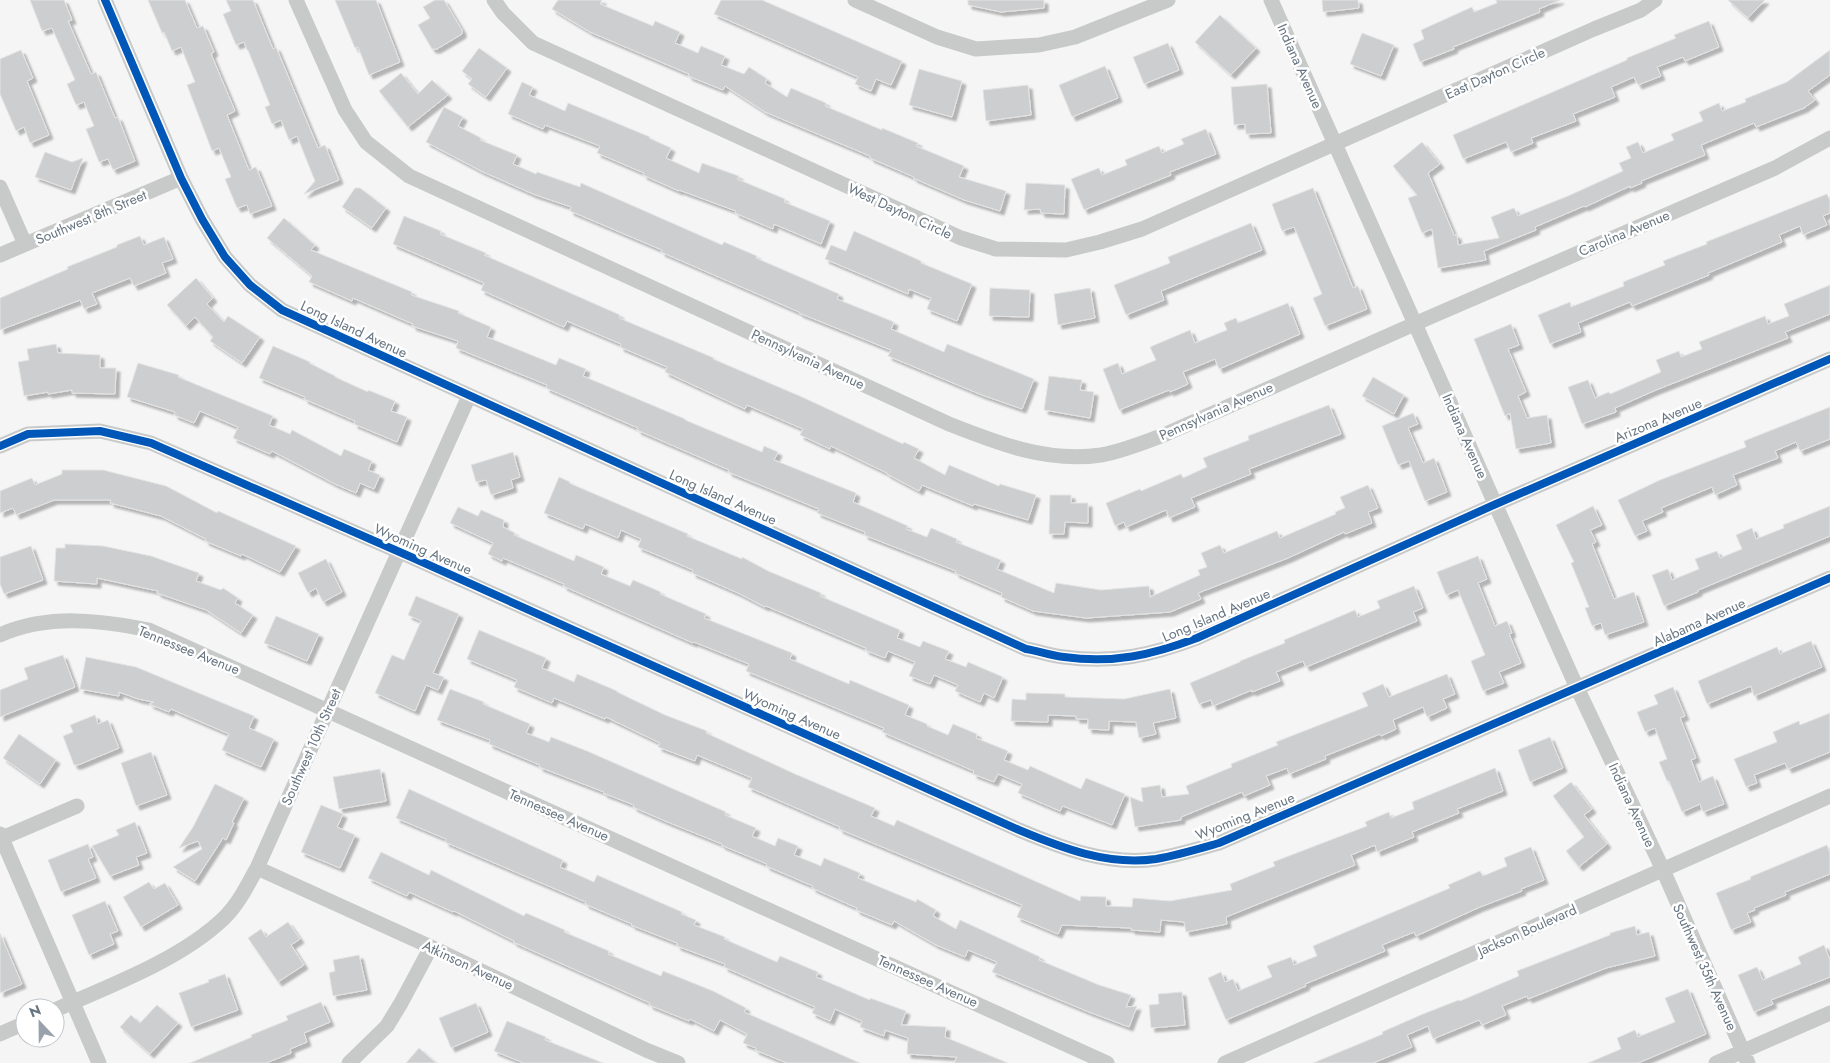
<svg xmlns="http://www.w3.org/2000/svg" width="1830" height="1063" viewBox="0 0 1830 1063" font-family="Jost,sans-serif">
<defs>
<filter id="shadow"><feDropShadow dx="4" dy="4" stdDeviation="1" flood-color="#0004"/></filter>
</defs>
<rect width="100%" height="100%" fill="#f5f5f5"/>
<path fill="#cdcecf" stroke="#e4e4e4" filter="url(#shadow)" d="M30,0H64L72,20L68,21L91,74L96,72L115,118L118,117L135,161L113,170L108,159L99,162L86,129L94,126L84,102L76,105L67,84L75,80L52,28L42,31Z
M148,0H185L197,28L203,26L214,52L211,54L235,111L227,115L249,170L256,167L272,206L250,214L247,205L237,208L225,179L231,177L219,148L212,151L187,85L195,82L181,47L172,51L164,32L162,33Z
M226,0H253L273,49L276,47L318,148L325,145L339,180L304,194L315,181L297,136L289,140L281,120L272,124L265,107L270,105L248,50H247L244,42L236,45L223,14L231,11Z
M335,0H376L400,62L369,75L358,47L355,48Z
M435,0H444L462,30V34L437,49H432L418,25L430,18L423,7Z
M558,0H602L600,4L653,26L655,21L680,32L675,43L698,53L701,46L725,56L721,65L744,74L749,67L767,79L765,83L787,97L791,88L826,103L825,106L882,130V128L918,143L916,146L964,166L959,177L1006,191L1000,211L964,200L913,178L914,177L870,158V156L765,112L725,86L723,90L688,76L689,74L590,32L552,9Z
M721,0H762L902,61L891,85L876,79L871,91L855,84L858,77L714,14Z
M968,0H1044V8L1001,12L968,5Z
M1322,0H1358L1359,8L1323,12Z
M1496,0H1560L1539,9L1540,12L1453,47L1454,49L1420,62L1413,44L1424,39L1421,30L1472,7L1474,12L1497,3Z
M1728,0H1765L1748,18Z
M1220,15L1256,48L1231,75L1195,42Z
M1709,21L1719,47L1685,61L1683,57L1657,67L1661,76L1638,85L1634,77L1611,87L1615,97L1573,114L1576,121L1531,138L1533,143L1511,152L1506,142L1463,159L1453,135L1627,60V58L1676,38L1674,35Z
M1362,33L1394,45L1381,76L1350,64Z
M1168,43L1179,70L1144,84L1133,57Z
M479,48L507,68L486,97L468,84L472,79L462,71Z
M21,50L33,78L27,81L49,135L30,143L24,127L16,131L0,94V59Z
M1830,50V75L1808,91L1815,100L1804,108L1756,127L1754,123L1701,145L1705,155L1641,181L1642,183L1630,188V186L1585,207L1584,206L1535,227L1536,230L1484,251L1486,260L1438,268L1432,229L1422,233L1408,198L1417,195L1393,166L1422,142L1440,164L1428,173L1454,235H1457L1458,245L1499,238L1491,217L1514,208L1518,216L1568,196L1623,171L1619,163L1631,158L1626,147L1638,142L1643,153L1674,140L1671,134L1703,121L1699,112L1719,103L1722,111L1746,102L1745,99L1787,82Z
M1105,66L1118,98L1072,117L1059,85Z
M919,69L962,81L952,117L909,105Z
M401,73L418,94L432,80L448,95L408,127L379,91Z
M522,82L533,87L529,95L565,111L568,103L650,137L649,138L671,148L666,158L699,173L702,163L739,176L737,179L785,199L784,202L830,221L821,244L774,224L773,229L735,213L736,211L679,190V191L643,175L644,173L597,153L600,146L545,125L543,129L508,114Z
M1267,84L1271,133L1246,134L1245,124L1234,125L1231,87Z
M1028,85L1031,115L986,121L983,90Z
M444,107L463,117L458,126L481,138L480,140L517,155L513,164L536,174L537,172L580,187L581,183L722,245L724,242L757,256L756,258L839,294L837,299L894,322L891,329L944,352L947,344L1034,379L1022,409L982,395L888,356L891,350L799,313V312L661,252L662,250L570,211L571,207L533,194L481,171L426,142Z
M1206,129L1216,154L1170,172L1171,175L1084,210L1071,179L1099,168L1102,175L1127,165L1125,160L1159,146L1162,153L1184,144L1181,139Z
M45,152L72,162L83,158L71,190L35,177Z
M1026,183L1065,185L1064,214L1041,213L1040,209L1024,210Z
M355,188H360L386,208L372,228L342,207Z
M1313,188L1353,288L1358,286L1367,309L1325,326L1313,298L1322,294L1298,236L1294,227L1282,231L1272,204Z
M1827,194L1830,201V213L1823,216L1827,225L1803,235L1800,226L1779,235L1782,242L1708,273L1709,275L1632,306L1630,302L1578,323L1581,332L1550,344L1538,315L1570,302L1571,307L1624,286L1623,282L1665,265L1663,261L1707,244L1706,242Z
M404,216L441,231L440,234L486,253L484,255L620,315L619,318L714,358L713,359L802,397L903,444L904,442L919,449L914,458L945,475L949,465L999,486L1000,484L1036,495L1028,520L974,504L973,506L922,485L919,491L887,474V473L831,446L830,449L800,435L803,429L747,405L745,409L665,372L667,367L620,347L621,344L567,321L564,327L481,290L484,283L393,244Z
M284,218L315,245L311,250L412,292L411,295L459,311L458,313L491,327L487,337L556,365L559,358L586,369L583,376L685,419V420L762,452L764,446L778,452L774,460L856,493L853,502L862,506L908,526L906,529L927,537L931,528L957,539L956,542L1001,560L997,569L1054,593L1056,583L1101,590L1149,586L1150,597L1200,575L1198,570L1207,567L1201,553L1220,545L1224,553L1277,531L1280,538L1336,514L1335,512L1345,508L1340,497L1368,485L1378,508L1368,512L1372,523L1345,534L1344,532L1288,558L1198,593L1201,599L1170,612L1086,618L1033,611L1001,597L1002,593L955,573L956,571L864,535L865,532L817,513L819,509L728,472L729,470L637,430L638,428L546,388L547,385L456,348L458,341L412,326L413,324L353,298L352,301L309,282L312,276L267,238Z
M1251,223L1262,250L1161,291L1164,300L1126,315L1114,285L1170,263L1168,257Z
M854,231L901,252L921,261V263L972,284L957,321L927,309L931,298L909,289L908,294L825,259L831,245L846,251Z
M140,236L144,245L164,237L173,259L162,263L166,273L134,286L130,278L92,293L97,304L84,309L80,300L0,330V298L68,269L67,267L117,247V245Z
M196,278L213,298L207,304L224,322L228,316L260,337L242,363L210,341L213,337L195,317L186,326L167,305Z
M1830,285V314L1785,332L1788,338L1656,390L1615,408L1616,412L1582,424L1568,387L1588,380L1595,398L1609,392L1610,394L1661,372L1656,360L1679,351L1681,357L1702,349L1699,342L1765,316L1768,324L1789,316L1784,304Z
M990,288L1030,290L1029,317L989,316Z
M1090,288L1095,318L1058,325L1054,294Z
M1288,303L1300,334L1219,369L1215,359L1183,372L1188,384L1170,392L1169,390L1119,410L1103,369L1118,363L1122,374L1156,360L1150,347L1190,330L1195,343L1227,330L1224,323L1236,318L1238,323Z
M1511,324L1519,345L1508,349L1526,392L1518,396L1527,418L1547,415L1551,443L1516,449L1510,413L1505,416L1474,339Z
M56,344L58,353L100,355V368H116L115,394L72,393V390L48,394V392L24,396L18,362L29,360L27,349Z
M273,346L310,362L309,363L335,376V377L368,392V390L395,401L391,411L407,417L397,442L354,424L355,421L304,399L305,397L259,378Z
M138,363L179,375L178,377L273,416L269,425L290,434L292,430L341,456L344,449L372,461L368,470L380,475L374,489L360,483L356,493L335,484L272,451L270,454L233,438L238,427L200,411L194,423L174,415L175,412L127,397Z
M1049,376L1082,380L1080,390L1094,392L1090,418L1044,410Z
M1373,377L1404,395L1394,414L1362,396Z
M1329,405L1341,434L1249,469L1251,474L1191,498L1195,507L1169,518L1166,510L1126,527L1124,522L1115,526L1106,503L1140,489L1141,491L1181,474L1183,478L1207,467L1203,458L1249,440L1248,436Z
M1830,407V439L1800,451L1796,442L1775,451L1778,458L1733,475L1737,485L1715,495L1712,487L1661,508L1663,512L1642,521L1647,531L1635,536L1618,500L1660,480L1746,447L1744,441Z
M1413,413L1418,424L1408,428L1423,463L1434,458L1447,492L1425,501L1409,461L1398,465L1382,426Z
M513,452L520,477L511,480L513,488L491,495L486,480L476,482L471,465Z
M62,470H103L166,486L217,513L218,511L296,546L280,572L242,554L241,556L205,541L206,539L161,516L110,503L111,500H54L16,515L13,508L0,513V491L32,478L35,485L62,474Z
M559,477L570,482L569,483L688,534L687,536L742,559V557L768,571L821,593L820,596L900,630L897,638L920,647L923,641L949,651L945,659L966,667L968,662L1003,677L994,698L984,693L980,702L955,691L958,685L934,675L930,684L909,676L915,662L888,651L885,658L865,650L866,648L766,606L765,607L738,593L692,573L693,570L638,547L641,539L621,530L618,538L585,524L583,529L544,513Z
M1050,495H1071V503H1088V523L1065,522L1064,534H1049Z
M1593,506L1602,525L1590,530L1596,542L1592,544L1614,599L1634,592L1644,622L1605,635L1601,623L1592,626L1585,608L1589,607L1571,563L1574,562L1556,525Z
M1830,506V536L1698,590V592L1664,606L1652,575L1668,569L1672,580L1699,569L1695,559L1717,551L1720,558L1742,549L1736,535L1752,528L1756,539L1784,528L1783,525Z
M458,507L478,516L481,510L504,520L503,527L515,533L514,535L574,561L576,555L604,567L601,574L630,586L633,580L661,592L660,594L706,614L704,618L792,653L790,659L849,684L850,680L909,705L905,715L927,724V726L948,735L953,724L977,734L976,738L1008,751L1004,760L1028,770L1030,766L1081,789L1086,778L1125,794L1112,825L1063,806L1060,811L1018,793L1022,784L998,774L994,782L973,774L974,771L882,732L884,728L746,671L749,664L694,642L693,643L563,586L564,584L503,558L502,561L488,554L493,543L450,523Z
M65,544L103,546L151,556L199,573L196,581L221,590L223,588L238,598L235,603L253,615L241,633L206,610L157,593L158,591L97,578V584L54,581L56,548H65Z
M31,546L43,580L4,594L0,584V557Z
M1478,556L1487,579L1478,583L1495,626L1507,621L1512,633L1509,634L1521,663L1499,672L1504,683L1483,691L1471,661L1485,655L1458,590L1446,595L1437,572Z
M326,559L342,592L323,602L316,588L308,593L298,573Z
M1414,586L1423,608L1413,612L1417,621L1306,667L1303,661L1276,672L1280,681L1252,692V690L1213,706L1211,700L1199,704L1190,683L1240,662V661L1285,643L1284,640L1355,610L1358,617L1380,608L1377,601Z
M416,596L459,614L433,673L444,677L438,690L426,685L415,711L375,693L392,655L404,660L421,621L408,615Z
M276,616L319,634L307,661L264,643Z
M479,630L546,658L542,668L574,682L577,674L617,691V692L665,715L707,731L706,733L795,774L875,808L871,816L894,826L897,820L1080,901L1081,896L1106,897V906L1132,907L1133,898L1170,901L1232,890L1230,884L1275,866L1273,862L1367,826L1365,822L1389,812L1391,818L1414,809L1412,802L1495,768L1503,791L1457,809L1459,813L1412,832L1414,837L1377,852L1375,845L1351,855L1355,865L1226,917L1227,924L1186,932L1184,922L1161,920L1160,932L1131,930V928L1062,925L1058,934L1017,917L1022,905L839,829L840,827L748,787L752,778L697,755L695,761L658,747L660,743L606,717L605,719L554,698L552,703L514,687L517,680L467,659Z
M1811,641L1822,667L1754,696L1751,686L1707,704L1698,681L1777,647L1780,654Z
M63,655L75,687L0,717V690L28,679L24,668Z
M86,657L136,667L254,716L249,728L274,739L261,767L222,750L229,734L171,709L169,712L149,704L154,702L138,699L119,692V696L80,689Z
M1447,674L1455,694L1443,699L1447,708L1427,717L1423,707L1393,720L1396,729L1381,736L1380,734L1325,756L1326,759L1289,774L1287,768L1266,776L1270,785L1244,796L1242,792L1181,817V820L1135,827L1130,797L1143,802L1141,788L1160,785L1162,797L1189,794L1186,786L1232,767L1231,764L1278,745L1276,742L1368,706L1362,693L1383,684L1389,697Z
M1673,687L1685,716L1680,718L1696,758L1691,760L1699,782L1713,776L1724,804L1703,812L1700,804L1682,812L1669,781H1667L1659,762L1667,759L1655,728L1645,732L1637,712L1658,704L1654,695Z
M450,689L484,702L483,704L530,724L526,733L549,742L551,737L587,751L726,812L725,815L756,828L752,836L775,846L778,838L798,846L794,855L821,866L824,858L860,873L858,878L916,902L917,899L936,910L933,916L956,929L960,920L1040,957L1039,960L1099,985L1131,995L1126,1007L1137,1006L1129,1027L1089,1012L992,972L997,962L968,950L965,957L936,945L894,921L892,925L856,910L857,908L812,888L813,886L766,866L767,864L721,845L722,844L665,821L633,807L634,805L603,793L604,792L539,767L540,765L489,744L490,740L437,720Z
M1170,689L1176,718L1153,723L1156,734L1139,738L1136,722L1109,721V730L1088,729V719H1076V716L1048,715V722L1011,721L1012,699L1026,700V693L1065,694V697L1124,699Z
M1830,713V752L1788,769L1785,763L1754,775L1757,783L1746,787L1734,759L1777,742L1773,732L1799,721L1800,725Z
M95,715L98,724L108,720L119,748L78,765H74L63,736L73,732L70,725Z
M19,734L56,760L40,784L3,758Z
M1550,737L1563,768L1530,782L1518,750Z
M151,752L167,795L136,806L121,763Z
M380,769L386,801L339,809L333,777Z
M1571,782L1592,809L1584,815L1607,844L1579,867L1566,851L1584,837L1553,796Z
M215,784L244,798L232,822L234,823L226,840L223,838L195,881L173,867L202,849L198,841L179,848L193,827Z
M409,789L563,860L560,867L594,882L597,875L682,912L681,914L696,920L694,925L725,937L724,939L777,962L780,956L818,972L816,977L870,1000V998L906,1011L901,1025L946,1027L945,1037L1008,1063H954L957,1057L907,1054L908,1038L885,1030L884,1036L860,1027L862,1021L835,1009L830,1021L812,1013L815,1007L724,967L725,964L677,946V943L631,925L632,924L585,904L586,902L445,842L446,839L396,818Z
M321,805L343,814L337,827L355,835L340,868L301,852Z
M135,822L147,853L136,857L139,865L110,876L92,846L119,835L116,830Z
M88,844L93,857L88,859L96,878L61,892L48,860Z
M1827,845L1830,853V874L1785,892L1786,895L1754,908L1755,910L1747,913L1751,922L1731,930L1716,893L1751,879L1750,877Z
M1531,847L1544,880L1521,889L1522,891L1480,907L1416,936L1414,932L1382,945L1385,951L1305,984L1306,986L1226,1020L1208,978L1221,972L1225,982L1233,979L1238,991L1272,977L1267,966L1291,957L1294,965L1317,956L1313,946L1450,888L1448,885L1480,871L1483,876L1507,866L1504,858Z
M381,852L429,875L431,870L524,916L526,913L565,930L564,932L609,951L608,954L661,976L663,971L713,991L746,1008L744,1012L860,1063H787L755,1050L756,1048L743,1043L747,1034L720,1020L714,1031L690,1019L689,1021L649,1005L650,1003L513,942L514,941L454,911L453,912L409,892L407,896L368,878Z
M149,882L154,889L165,883L178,905L141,927L123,897Z
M105,901L118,931L110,934L114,944L89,955L72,915Z
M288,922L300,939L291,945L304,965L278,982L248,938L261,929L266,937Z
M1635,926L1637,935L1649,932L1655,956L1606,968L1528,999L1527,996L1502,1006L1506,1015L1482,1025L1479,1020L1433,1039L1428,1026L1407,1035L1412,1047L1373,1063H1313L1383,1034L1382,1032L1423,1014L1459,1000L1460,1001L1519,976L1517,971L1610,935V933Z
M0,933L22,984L0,993Z
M1824,945L1830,960V977L1771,1000L1773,1004L1754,1012L1738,975L1757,967L1763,980L1801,964L1798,957Z
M359,955L367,990L333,996L329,973L335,971L333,960Z
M225,974L238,1010L191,1027L179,993L209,982L208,980Z
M1688,989L1706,1034L1638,1063H1588L1621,1049L1617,1038L1635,1030L1638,1037L1675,1022L1665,998Z
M1182,992L1185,1025L1151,1028L1149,1005L1159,1004L1158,994Z
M321,1002L330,1022L304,1033L307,1042L290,1049L291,1053L266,1063H190L252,1037L251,1035L288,1020L286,1016Z
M476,1003L488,1032L451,1048L439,1018Z
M157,1005L178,1023L150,1054L120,1027L131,1015L140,1023Z
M507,1021L546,1037L545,1040L603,1063H524L494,1051Z
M419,1048L436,1063H406Z"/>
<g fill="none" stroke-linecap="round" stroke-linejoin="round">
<path stroke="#c8caca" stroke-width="15" d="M105,0L181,178L202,219L225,257L250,285L282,310L1026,649C1039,651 1051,656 1064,657C1113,664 1152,655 1197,638L1496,504L1830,359
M296,0L345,110L366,142L409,176L949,424C997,443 1047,463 1101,455C1123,451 1145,442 1166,434L1428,318L1775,168L1830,138
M494,0L503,13L533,43L961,238L996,249L1066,250L1100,242L1142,229L1594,29L1641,10L1655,0
M855,0L937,37L976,49L1039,45L1075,37L1168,0
M1271,0L1573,679L1663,870L1748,1063
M0,187L25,244
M0,255L181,178
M0,446L28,434L100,431L151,443L411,557L1019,830C1062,848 1108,866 1156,859C1178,855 1198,849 1219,843L1830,578
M0,635C47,614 100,620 149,630L1107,1063
M0,834L99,1063
M2,838L77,806
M257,868L431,947L646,1050L678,1063
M55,1010C109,986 180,960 223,919C238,905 247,886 257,868L469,396
M0,1034L25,1023
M349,1063L387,1026L401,1003L431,947
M1225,1063L1830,796
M1716,1063L1830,1013"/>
<g stroke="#fff" stroke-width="11">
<path id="cycleway" d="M105,0L181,178L202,219L225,257L250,285L282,310L1026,649C1039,651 1051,656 1064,657C1113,664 1152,655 1197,638L1496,504L1830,359
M0,446L28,434L100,431L151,443L411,557L1019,830C1062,848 1108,866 1156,859C1178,855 1198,849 1219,843L1830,578"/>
</g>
<use href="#cycleway" stroke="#0057b8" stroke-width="8"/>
</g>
<g text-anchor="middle" stroke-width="5" stroke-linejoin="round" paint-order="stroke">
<g font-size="14" fill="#687682" stroke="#fff">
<text transform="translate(1300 66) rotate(66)" y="5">Indiana Avenue</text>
<text transform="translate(1495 73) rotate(-24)" y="5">East Dayton Circle</text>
<text transform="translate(900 211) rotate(25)" y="5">West Dayton Circle</text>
<text transform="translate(91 217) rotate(-23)" y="5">Southwest 8th Street</text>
<text transform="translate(1624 233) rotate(-23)" y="5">Carolina Avenue</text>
<text transform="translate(354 329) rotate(25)" y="5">Long Island Avenue</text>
<text transform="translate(808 359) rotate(25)" y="5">Pennsylvania Avenue</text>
<text transform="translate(1216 411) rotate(-24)" y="5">Pennsylvania Avenue</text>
<text transform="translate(1658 420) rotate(-23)" y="5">Arizona Avenue</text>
<text transform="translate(1465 436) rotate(66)" y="5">Indiana Avenue</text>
<text transform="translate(723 497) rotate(24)" y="5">Long Island Avenue</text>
<text transform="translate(423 549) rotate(24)" y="5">Wyoming Avenue</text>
<text transform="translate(1216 615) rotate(-23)" y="5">Long Island Avenue</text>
<text transform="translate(1699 622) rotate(-24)" y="5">Alabama Avenue</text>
<text transform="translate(189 650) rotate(22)" y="5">Tennessee Avenue</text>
<text transform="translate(792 714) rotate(24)" y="5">Wyoming Avenue</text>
<text transform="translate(311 747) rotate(-66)" y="5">Southwest 10th Street</text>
<text transform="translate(1632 805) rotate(65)" y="5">Indiana Avenue</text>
<text transform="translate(559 815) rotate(24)" y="5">Tennessee Avenue</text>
<text transform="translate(1245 816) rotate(-22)" y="5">Wyoming Avenue</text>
<text transform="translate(1527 930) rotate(-24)" y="5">Jackson Boulevard</text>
<text transform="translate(468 965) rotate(25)" y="5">Atkinson Avenue</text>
<text transform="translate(1705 967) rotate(66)" y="5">Southwest 35th Avenue</text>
<text transform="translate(928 981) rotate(24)" y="5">Tennessee Avenue</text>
</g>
</g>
<g transform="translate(40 1023) rotate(338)"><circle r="24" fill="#ffffff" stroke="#c3c8cd"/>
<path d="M0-4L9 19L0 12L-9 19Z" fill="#99a2aa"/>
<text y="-8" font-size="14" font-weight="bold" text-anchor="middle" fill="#687682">N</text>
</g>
</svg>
